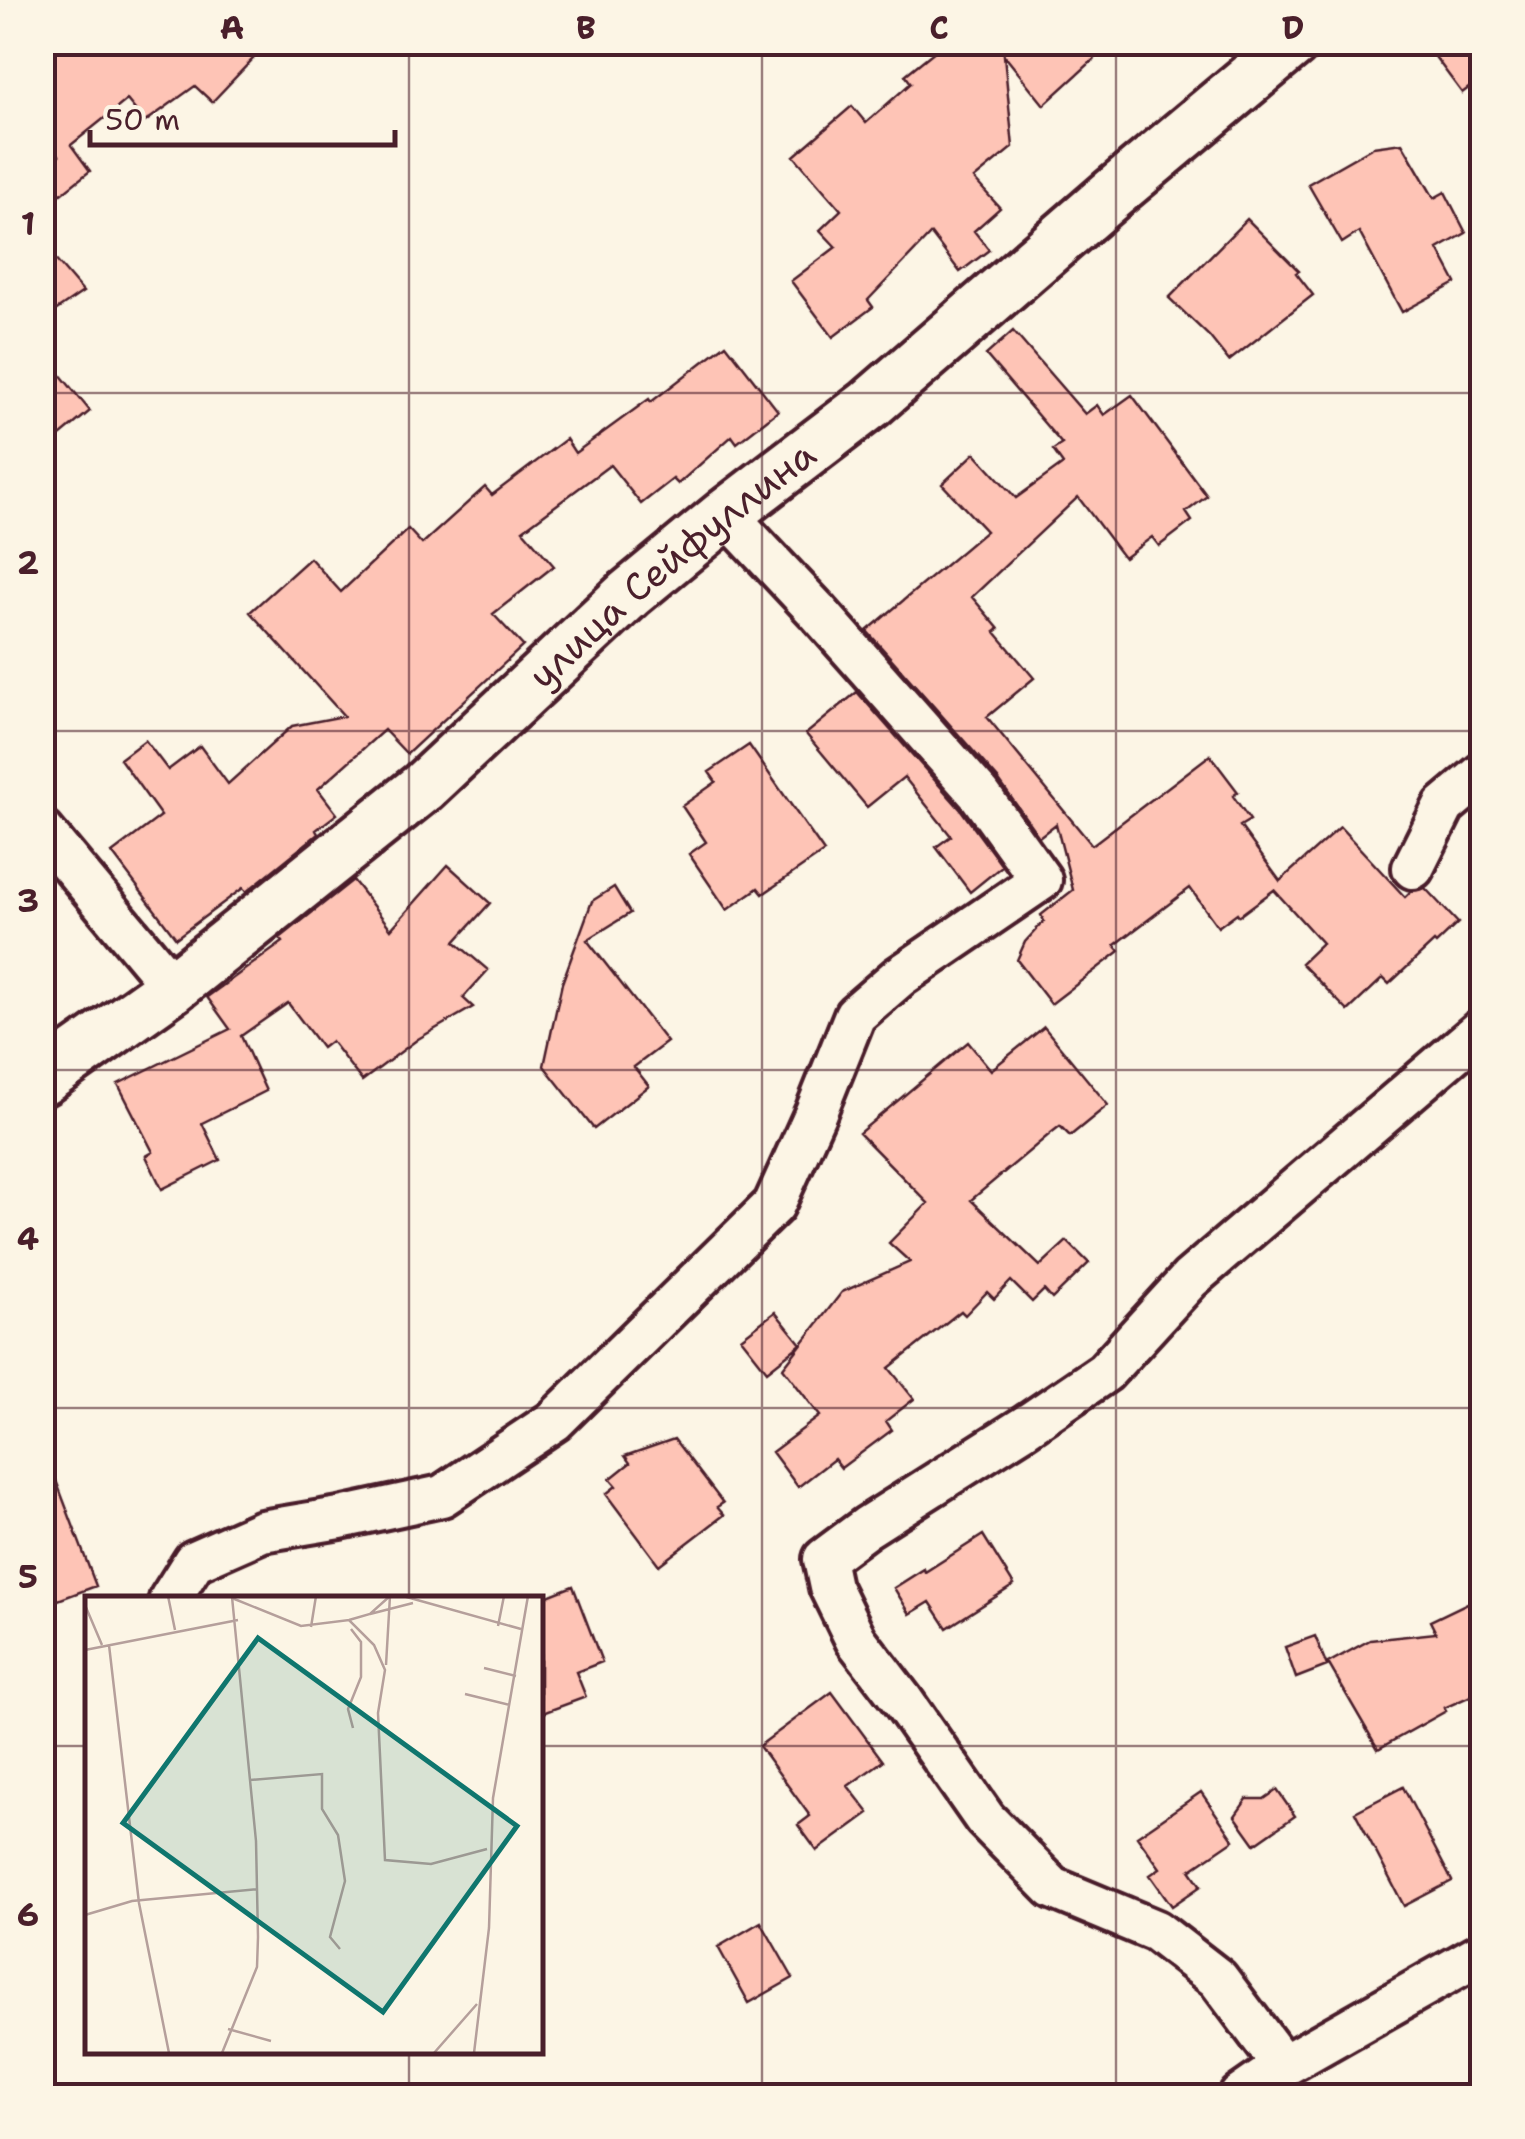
<svg xmlns="http://www.w3.org/2000/svg" width="1525" height="2139" viewBox="0 0 1525 2139" font-family="'Shantell Sans',sans-serif">
<rect width="100%" height="100%" fill="#fcf5e5"/>
<filter id="ink" filterUnits="userSpaceOnUse"><feTurbulence type="fractalNoise" baseFrequency=".01" numOctaves="2"/><feDisplacementMap in="SourceGraphic" scale="20" xChannelSelector="R" yChannelSelector="G"/><feConvolveMatrix kernelMatrix="1 2 1 2 8 2 1 2 1" color-interpolation-filters="sRGB"/></filter>
<g filter="url(#ink)">
<path fill="#fec4b6" stroke="#4a1f2b" stroke-width="2.5" d="M42,42H269L212,102L195,86L145,122L127,100L71,145L90,171L42,209V170L59,155L42,134Z
M946,42H1113L1044,105L1004,55L1013,147L974,179L1000,208L974,231L989,250L960,272L931,234L868,300L873,307L833,337L791,281L836,247L820,230L841,210L794,156L852,106L866,123L911,83L905,75Z
M1424,42H1482V78L1462,93Z
M1402,143L1434,198L1445,192L1466,233L1438,249L1456,283L1402,312L1359,232L1342,243L1308,184L1373,147Z
M1247,219L1299,271L1296,273L1313,295L1229,361L1209,336L1169,298Z
M42,244L83,292L42,320Z
M1013,331L1085,414L1097,405L1104,415L1132,395L1207,496L1186,512L1192,521L1159,546L1152,537L1124,558L1078,497L972,597L999,629L995,632L1034,678L987,717L1092,845L1210,755L1238,792L1233,796L1250,820L1240,826L1280,881L1340,827L1405,897L1411,891L1425,888L1458,923L1436,944L1434,942L1389,984L1383,978L1348,1011L1301,963L1322,943L1274,890L1239,916L1237,913L1218,927L1190,888L1115,945L1120,951L1051,1004L1017,960L1025,942L1044,921L1041,915L1073,890L1056,824L1039,837L998,779L867,631L986,531L942,484L975,453L1016,498L1063,464L1053,450L1062,444L986,355Z
M726,344L778,411L737,443L732,436L678,484L673,479L641,504L610,465L523,530L554,566L493,614L523,646L407,754L384,730L318,789L337,814L316,830L318,834L246,892L243,888L176,938L112,853L161,816L120,759L145,740L168,770L200,746L228,784L292,726L344,716L250,612L310,558L341,592L408,529L422,544L485,487L492,495L566,439L575,453L649,399L651,402Z
M42,352L90,411L60,436L42,414Z
M857,692L961,810L1002,866L970,892L936,847L951,836L904,777L867,807L806,734Z
M749,745L824,852L763,894L758,888L727,910L689,854L706,842L682,806L716,782L709,772Z
M448,865L490,903L455,942L488,970L463,998L473,1007L418,1039L362,1081L331,1041L322,1048L288,1003L241,1036L266,1091L202,1123L220,1160L162,1189L146,1156L153,1152L118,1084L230,1029L207,997L283,942L280,938L353,880L391,929Z
M614,887L630,913L587,940L667,1042L634,1067L649,1086L594,1129L544,1066L562,983L592,901Z
M1044,1027L1108,1105L1070,1136L1060,1126L1051,1133L971,1200L1040,1266L1067,1241L1089,1263L1052,1299L1044,1290L1032,1302L1011,1281L994,1299L987,1292L965,1315L961,1311L889,1368L914,1399L886,1421L892,1430L841,1468L834,1459L798,1487L772,1452L820,1416L783,1368L842,1292L910,1262L889,1243L928,1203L859,1133L968,1042L991,1070Z
M775,1312L801,1344L767,1371L741,1338Z
M674,1439L723,1503L717,1507L724,1515L659,1565L606,1494L616,1486L610,1479L630,1463L625,1456Z
M42,1454H46L96,1586L42,1606Z
M983,1535L1014,1585L947,1628L930,1602L910,1614L894,1588L924,1569L925,1572Z
M573,1586L602,1662L576,1672L586,1697L540,1714V1599Z
M1482,1596V1691L1444,1708L1446,1711L1378,1749L1328,1663L1370,1640L1436,1633L1430,1621Z
M1315,1636L1327,1666L1296,1678L1285,1647Z
M832,1692L883,1761L848,1786L869,1813L817,1851L798,1825L810,1816L759,1746Z
M1403,1787L1452,1881L1404,1906L1355,1812Z
M1277,1790L1295,1816L1255,1844L1235,1816L1247,1799H1264Z
M1201,1792L1234,1840L1190,1870L1201,1886L1172,1906L1150,1875L1160,1868L1137,1836Z
M761,1922L793,1978L749,2003L718,1947Z"/>
<g fill="none" stroke-linecap="round" stroke-linejoin="round">
<g stroke="#4a1f2b" stroke-width="48">
<path id="minor" d="M42,830L173,987
M1413,868L1444,806L1482,774
M170,1599L194,1561L262,1531L340,1518L442,1496L554,1421L774,1205L816,1112L855,1015L899,977L1041,880L980,795L818,612L726,514
M1283,2066L1218,1979L1156,1931L1053,1888L985,1819L902,1700L856,1640L830,1587L824,1559L867,1527L1023,1428L1105,1372L1190,1279L1482,1029
M1240,2096L1283,2066L1482,1953"/>
</g>
<g stroke="#4a1f2b" stroke-width="58">
<g id="tertiary">
<path id="s1" d="M42,1080L173,987L423,787L629,594L726,514L870,404L1110,196L1294,42"/>
</g>
</g>
<use href="#minor" stroke="#fcf5e5" stroke-width="40"/>
<use href="#tertiary" stroke="#fcf5e5" stroke-width="50"/>
</g>
</g>
<path fill="none" stroke="#4a1f2b" stroke-width="2.5" stroke-opacity="0.55" d="M409,42V1599M762,42V2096M1116,42V2096M42,393H1482M42,731H1482M42,1070H1482M42,1408H1482M42,1746H88M540,1746H1482M409,2052V2096"/>
<g text-anchor="middle" stroke-width="10" stroke-linejoin="round" paint-order="stroke">
<g font-size="38" fill="#4a1f2b" stroke="#fcf5e5">
<text dy="13" stroke="none"><textPath href="#s1" startOffset="815">улица Сейфуллина</textPath></text>
</g>
</g>
<g transform="translate(85 1596)">
<rect width="458" height="458" fill="#fcf5e5"/>
<path fill="none" stroke="#b59f9b" stroke-width="2.5" d="M83,0L90,34M318,0L436,33M147,2L216,30L264,24L289,49L300,74L293,117L300,264L346,268L402,253M0,9L17,49M285,18L328,7M264,24L285,18L305,0M413,30L419,0M226,31L231,0M266,33L276,46V81L263,113L268,132M24,49L54,307L84,457M0,54L153,24M301,69L305,0M399,72L431,80M380,98L425,109M165,184L237,178V213L253,239L260,285L245,341L255,353M0,319L47,305L173,293M143,433L186,445M137,457L172,371L173,341L171,245L147,1M349,457L392,408M389,457L404,332L408,202L443,0"/>
<path fill="#0f766e" fill-opacity="0.15" stroke="#0f766e" stroke-width="5" d="M173,42L432,230L298,416L38,227Z"/>
<rect width="458" height="458" fill="none" stroke="#4a1f2b" stroke-width="5"/>
</g>
<rect width="1525" height="2139" fill="none" stroke="#fcf5e5" stroke-width="110"/>
<path d="M90 130v15h305v-15" fill="none" stroke="#4a1f2b" stroke-width="5"/>
<text x="105" y="130" font-size="30" fill="#4a1f2b" stroke="#fcf5e5" stroke-width="8" paint-order="stroke">50 m</text>
<rect x="55" y="55" width="1415" height="2029" fill="none" stroke="#4a1f2b" stroke-width="4"/>
<g font-size="32" text-anchor="middle" font-weight="bold" fill="#4a1f2b">
<text x="232" y="39">A</text>
<text x="586" y="39">B</text>
<text x="939" y="39">C</text>
<text x="1293" y="39">D</text>
<text x="28" y="235">1</text>
<text x="28" y="574">2</text>
<text x="28" y="912">3</text>
<text x="28" y="1250">4</text>
<text x="28" y="1588">5</text>
<text x="28" y="1926">6</text>
</g>
</svg>
